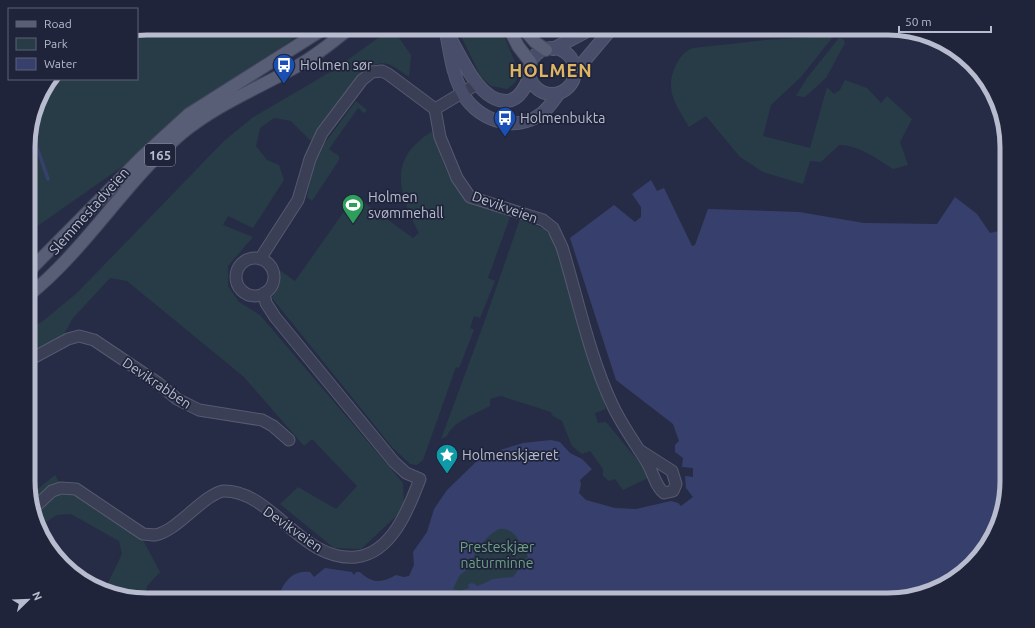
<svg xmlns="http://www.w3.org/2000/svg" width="1035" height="628" viewBox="0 0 1035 628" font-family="Ubuntu,sans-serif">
<rect width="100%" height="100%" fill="#262c46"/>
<path fill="#283c47" d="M147,28H308L283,46L190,106L133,159L29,232V131L40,94L52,79H137V30Z
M392,28L411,55L409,77C390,64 384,57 363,71L311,141L291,121L274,118L260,128L256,146L267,160L279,165L284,180L253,228L228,216L223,225L253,237L228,266V286L239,302L260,315L403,483L404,509L361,549L334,548L280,504L298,487L336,509L357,486L312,439L304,446L244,377L127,281L110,278L73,318L64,334L29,356V329L43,321L77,293L224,141L252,118L332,71Z
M457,28H501L518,70C518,80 515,84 507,89L491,86L481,77Z
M538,28H571C560,35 549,36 538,28Z
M831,36L832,38L801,77L771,105L763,136L810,148L827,87L834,94L840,90L845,80L867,88L881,103L887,96L912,119L900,142L908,165L893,169C878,159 857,144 839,145L821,162L810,161L803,184L763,172L740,157L706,116L689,127C676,104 663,90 677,63C681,56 685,51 693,48L766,40Z
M839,38L843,39L845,43L826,78L805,97L796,96L807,78Z
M356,101L367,110L364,113L358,108L329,149L339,156V160L312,201L307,197L315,160L319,151Z
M433,131C438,151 450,187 467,200C474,206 501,213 510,217L488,278L495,281L480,318L474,316L470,328L474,330L459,368L456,367L423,460L417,465L410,464L392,447L272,298L280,283L278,269L295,281L355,196L413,238L419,233C399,194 386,159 433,131Z
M520,219L544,229L557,244L606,409L595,413L598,423L606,422L644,468L648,478L623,490L615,479L609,481L603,476V469L590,451L582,454L572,446L562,421L553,416L551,412L501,396L490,399V406C477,413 452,422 447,436L441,439L484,323Z
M469,471L520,537L532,562L512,580L467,593L422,591Z
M55,475L60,484L32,505L29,496Z
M66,491L78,494L143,540L160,572L147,586L145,600L105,589L122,554L119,541L71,514L57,515L40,526L35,513L56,494Z"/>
<path fill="#37406c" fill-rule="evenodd" d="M651,180L657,191L664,188L692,246L695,245L708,209L799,212L864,223L937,224L955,197L977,214L990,233L999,231L1003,226L1007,227V489L991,541L948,584L896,600H277C282,585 291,569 310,572L314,577L325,568L352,572L354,575L356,572H360C372,584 382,583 396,575L404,577L409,576L414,565L413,552L427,532L434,509L447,490L477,461L497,451L523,443L551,440L560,442L570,453L582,459L592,469L580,480L581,485L579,493L586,500L615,508L636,509L671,501L678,503L681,506L693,497L686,488L685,476L693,477V468L682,467L683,458L675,452V445L679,441L673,424L616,380L570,238L614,205L635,222L641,217V207L632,194ZM499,529C514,526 523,546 528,557L513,577L493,579L478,586L472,583L468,585L469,588L460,591L453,589C455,585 457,580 459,576C462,573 466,571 468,567C477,552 482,538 499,529Z"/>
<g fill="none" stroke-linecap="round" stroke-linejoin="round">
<path stroke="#37406c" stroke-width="3.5" d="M29,136L34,139L48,179"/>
<g stroke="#565a70" stroke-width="13">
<path id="minor" d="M435,109L477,84
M236 277a19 19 0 1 1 38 0a19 19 0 1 1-38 0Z
M260,259L298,200L310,159L322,133L362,80L372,72L382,71L388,74L435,109L440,137L457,178L470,197L543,220L553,228L562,247C578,299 589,355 612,404C622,426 636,444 648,464C653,473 656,487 664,493L673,491L676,484L672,471L639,450
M29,360L68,339L79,336L94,340L158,383L177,399L199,410L262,420L273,426L289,440
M35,507L52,491L61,488L76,489L143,534C147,534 151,535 155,535C173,532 194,507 210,497C214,495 219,491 224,491C273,491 301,562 356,557C392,553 409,508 420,479L406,473L394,462L275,317L266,303L264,293"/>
</g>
<g stroke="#565a70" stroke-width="14">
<path id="secondary" d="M445,28C450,49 451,70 461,90C474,119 514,134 541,114C548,109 554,100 559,93
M450,38C462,58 479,102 507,101C520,100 526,86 530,75
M529 71a23 23 0 1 1 46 0a23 23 0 1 1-46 0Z
M553,49L585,32L588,28
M575,72L612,28"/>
</g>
<g stroke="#41465c" stroke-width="14">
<path id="primary" d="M509,28L518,46L531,63
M523,28L535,42L546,50
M29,271L141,158L189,114L325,28
M29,295C86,249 125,182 181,134C217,104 259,88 299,65C317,55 334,41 350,28"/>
</g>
<use href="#minor" stroke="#3a3f55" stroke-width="11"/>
<use href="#secondary" stroke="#484d69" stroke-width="12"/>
<use href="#primary" stroke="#585e75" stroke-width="12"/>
</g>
<defs>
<g id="bus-pin" transform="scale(1.15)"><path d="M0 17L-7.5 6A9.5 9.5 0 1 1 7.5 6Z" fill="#1a4fb4" stroke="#1f243b"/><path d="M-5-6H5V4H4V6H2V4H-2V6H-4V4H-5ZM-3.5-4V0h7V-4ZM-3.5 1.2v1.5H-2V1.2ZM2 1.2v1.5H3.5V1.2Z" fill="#fff"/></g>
<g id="stadium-pin" transform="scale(1.15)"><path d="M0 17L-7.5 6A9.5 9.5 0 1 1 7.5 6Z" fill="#2e9e5b" stroke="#1f243b"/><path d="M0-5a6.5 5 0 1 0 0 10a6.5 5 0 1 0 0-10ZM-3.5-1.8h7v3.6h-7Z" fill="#fff"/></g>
<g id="sight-pin" transform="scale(1.15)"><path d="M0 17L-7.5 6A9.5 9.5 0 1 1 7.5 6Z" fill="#0f9aa8" stroke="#1f243b"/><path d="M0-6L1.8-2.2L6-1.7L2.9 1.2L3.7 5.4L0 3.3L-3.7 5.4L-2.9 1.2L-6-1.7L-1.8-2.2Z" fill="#fff"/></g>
</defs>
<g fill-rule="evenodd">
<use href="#bus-pin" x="284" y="65"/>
<use href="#bus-pin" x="505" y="118"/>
<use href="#stadium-pin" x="353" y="205"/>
<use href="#sight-pin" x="447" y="455"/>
</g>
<g text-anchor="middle" stroke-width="3.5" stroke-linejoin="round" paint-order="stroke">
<rect fill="#1f243b" stroke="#8a8ea2" stroke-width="1" x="145" y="144" width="30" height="22" rx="3"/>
<g font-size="13" font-weight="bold" fill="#b8bcce">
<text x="160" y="160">165</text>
</g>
<g font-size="14" fill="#b8bcce" stroke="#1f243b" text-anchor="start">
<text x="300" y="70">Holmen sør</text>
<text x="520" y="123">Holmenbukta</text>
<text x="368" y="202">Holmen<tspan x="368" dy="16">svømmehall</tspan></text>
<text x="462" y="460">Holmenskjæret</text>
</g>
<g font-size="14" fill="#b8bcce" stroke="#1f243b">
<text transform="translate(505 207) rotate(20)" y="5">Devikveien</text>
<text transform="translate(89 211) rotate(-48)" y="5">Slemmestadveien</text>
<text transform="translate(157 383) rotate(34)" y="5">Devikrabben</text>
<text transform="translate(293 529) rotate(35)" y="5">Devikveien</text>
</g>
<g font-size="14" fill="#6ea185" stroke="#1f243b">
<text x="497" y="552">Presteskjær<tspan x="497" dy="16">naturminne</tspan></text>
</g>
<g font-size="18" font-weight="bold" letter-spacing="1" fill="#dfb563" stroke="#1f243b">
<text x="551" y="77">HOLMEN</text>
</g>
</g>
<path d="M0 0H1035V628H0ZM147 35H888A112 112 0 0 1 1000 147V481A112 112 0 0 1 888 593H147A112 112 0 0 1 35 481V147A112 112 0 0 1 147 35Z" fill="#1f243b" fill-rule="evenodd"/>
<path fill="none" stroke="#b8bcce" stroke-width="5" d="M147 35H888A112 112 0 0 1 1000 147V481A112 112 0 0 1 888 593H147A112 112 0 0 1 35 481V147A112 112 0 0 1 147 35Z"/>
<rect x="8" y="8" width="130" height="72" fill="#1f243b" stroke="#5c6176"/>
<rect x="16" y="21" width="20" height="6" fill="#585e75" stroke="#5c6176"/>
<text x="44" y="28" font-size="12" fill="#b8bcce">Road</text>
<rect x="16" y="38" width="20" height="12" fill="#283c47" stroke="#5c6176"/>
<text x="44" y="48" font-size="12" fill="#b8bcce">Park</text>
<rect x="16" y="58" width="20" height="12" fill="#37406c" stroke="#5c6176"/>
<text x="44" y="68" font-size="12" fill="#b8bcce">Water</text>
<g transform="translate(28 600) rotate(67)" stroke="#1f243b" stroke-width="3" paint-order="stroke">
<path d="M0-3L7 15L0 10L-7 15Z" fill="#b8bcce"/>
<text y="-6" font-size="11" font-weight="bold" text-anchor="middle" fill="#b8bcce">N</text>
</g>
<path d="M899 26v6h92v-6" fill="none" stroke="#b8bcce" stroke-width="2"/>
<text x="905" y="26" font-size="12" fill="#b8bcce" stroke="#1f243b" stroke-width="3" paint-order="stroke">50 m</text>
</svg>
